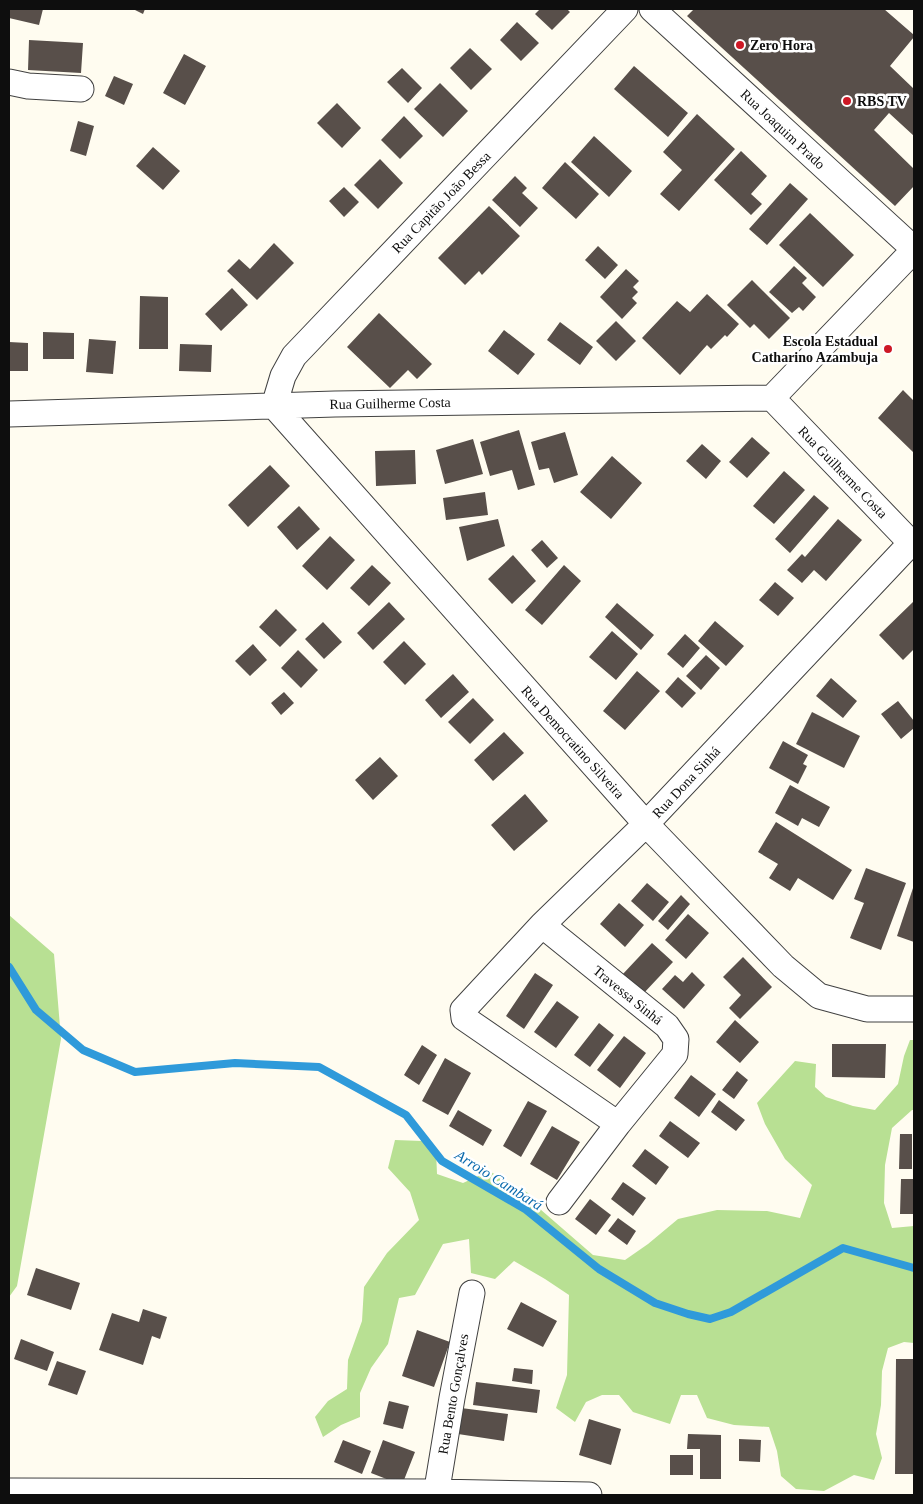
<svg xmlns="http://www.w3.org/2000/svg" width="923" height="1504" viewBox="0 0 923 1504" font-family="Georgia,serif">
<rect width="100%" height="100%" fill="#fffcf0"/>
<path fill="#b8e093" d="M9,915L54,954L61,1039L17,1286L9,1297Z
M910,1040H914V1110H912L892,1128L885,1165L884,1203L892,1228L914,1226V1343L904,1342L888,1348L882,1371L881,1405L876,1434L882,1458L874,1480L854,1475L824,1491L796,1489L781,1476L777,1451L769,1427L734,1425L707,1418L697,1395H681L670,1424L633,1412L619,1395H602L586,1402L575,1422L556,1408L567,1375L569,1295L545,1279L514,1261L495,1279L471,1273L469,1239L443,1244L415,1295L399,1298L388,1344L371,1368L360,1393V1417L341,1425L323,1437L315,1417L328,1401L347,1389L348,1360L362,1321L364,1287L387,1253L419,1220L410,1192L388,1168L395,1140L422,1141L436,1150L437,1174L463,1183L489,1171L528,1193L540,1209L593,1255L625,1260L648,1244L678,1219L717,1210L767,1211L800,1218L812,1185L785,1159L765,1124L757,1103L795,1061L816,1064L815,1087L826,1097L853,1106L875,1110L898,1084L904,1056Z"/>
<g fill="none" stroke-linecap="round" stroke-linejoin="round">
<path stroke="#2f9ada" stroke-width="8" d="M9,967L36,1010L83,1050L135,1072L235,1063L319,1067L406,1115L442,1161L525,1209L599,1269L655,1303L688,1314L710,1319L731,1312L843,1248L914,1268"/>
</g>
<path fill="#584f4a" d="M10,9H43L39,25L9,18Z
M133,9H145L143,14Z
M540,9H567L570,12L552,30L535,14Z
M694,9H884L914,35V37L890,66L914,89V136L889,113L874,130L914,169V186L895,206L687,16Z
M517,22L539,43L521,61L500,40Z
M29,40L83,43L81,73L28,70Z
M470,48L492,69L471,90L450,68Z
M184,54L206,66L185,105L163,93Z
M634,66L688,113L668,137L614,89Z
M402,68L422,88L408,103L387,82Z
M114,76L133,84L124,105L105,96Z
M440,83L468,111L443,137L414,109Z
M337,103L361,128L342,148L317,123Z
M697,114L735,149L679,211L660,194L682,170L663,152Z
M404,116L423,136L400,159L381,140Z
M78,121L94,126L86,156L70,151Z
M594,136L632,171L609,197L571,162Z
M153,147L180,171L163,190L136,166Z
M741,151L767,176L751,194L762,204L751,215L714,180Z
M380,159L403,183L378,209L354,185Z
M565,162L599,194L576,219L542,188Z
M515,176L527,188L522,193L538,208L520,227L492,200Z
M790,183L808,199L767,245L749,229Z
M344,187L359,202L344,217L329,201Z
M489,206L520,236L482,275L479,271L465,285L438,258Z
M810,213L854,255L823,287L779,245Z
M274,243L294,263L257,300L227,271L239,259L250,269Z
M598,246L618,265L605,279L585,260Z
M794,266L807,278L802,283L816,297L803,311L799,307L792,313L769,292Z
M626,269L639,281L633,287L638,292L632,298L637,303L622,319L600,297Z
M752,280L790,318L769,339L754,324L750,328L727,305Z
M232,288L248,305L221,331L205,314Z
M707,294L739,324L727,337L725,335L711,349L707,345L680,375L642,338L677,301L690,312Z
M140,296L168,297V349H139Z
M379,313L432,364L417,379L408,370L390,388L347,347Z
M616,321L636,341L616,361L596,341Z
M560,322L593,347L580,365L547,340Z
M504,330L535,354L518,375L488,351Z
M43,332L74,333V359H43Z
M89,339L116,341L113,374L86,372Z
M9,342L28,343V371H9Z
M180,344L212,345L211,372L179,371Z
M903,390L914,401V453L878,418Z
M519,430L535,485L518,490L512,470L490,476L480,442Z
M565,432L578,475L554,483L549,468L539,470L531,442Z
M752,437L770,453L747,478L729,462Z
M473,439L483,474L445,484L436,450Z
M702,444L721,461L706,479L686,461Z
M415,450L416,484L376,486L375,451Z
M612,456L642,483L611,519L580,492Z
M270,465L290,486L248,527L228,505Z
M784,471L805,490L774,524L753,506Z
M485,492L488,515L446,520L443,498Z
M814,495L829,508L790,553L775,539Z
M299,506L320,529L297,550L277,527Z
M498,519L505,546L467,561L459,527Z
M838,519L862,540L826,581L814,570L802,583L787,570L802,554L805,557Z
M330,536L355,560L327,590L302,566Z
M542,540L558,558L547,568L531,550Z
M513,555L536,581L512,604L488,579Z
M372,565L391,583L369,606L350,588Z
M564,565L581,581L542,625L525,610Z
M775,582L794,598L778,616L759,600Z
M914,601V649L903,660L879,635Z
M389,602L405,619L373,650L357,633Z
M617,603L654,635L641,650L605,617Z
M276,609L297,630L280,647L259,627Z
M715,621L744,646L726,666L698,641Z
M323,622L342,642L324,659L305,639Z
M612,631L638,654L616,680L589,657Z
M685,634L700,648L683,668L667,654Z
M404,641L426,664L405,685L383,662Z
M253,644L267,660L250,676L235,661Z
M298,650L318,670L301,688L281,668Z
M706,655L720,668L701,690L686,676Z
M637,671L660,691L625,730L603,711Z
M453,674L469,692L441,718L425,700Z
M678,677L696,693L682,708L665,692Z
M831,678L857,701L843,718L816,696Z
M284,692L294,703L281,715L271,703Z
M473,698L494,720L470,744L448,722Z
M898,701L914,721V728L901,739L881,714Z
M812,712L860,736L844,768L796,744Z
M504,732L524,753L493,781L474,760Z
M783,741L808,755L803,764L807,766L798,784L769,768Z
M380,757L398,776L373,800L355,780Z
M790,785L830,807L819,827L802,818L798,826L775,813Z
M525,794L548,821L514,851L491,825Z
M776,822L852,870L833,900L798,878L790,891L769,878L778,864L758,852Z
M866,868L906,883L881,950L850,938L864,903L854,899Z
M647,883L669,902L653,921L631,901Z
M914,885V942L897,936Z
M681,895L690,904L668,930L658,921Z
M619,903L644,925L625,947L600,924Z
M688,914L709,933L686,959L665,940Z
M652,943L673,962L643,994L622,975Z
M743,957L772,987L740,1019L729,1008L741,995L723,977Z
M692,972L705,985L684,1009L662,989L675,975L683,982Z
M535,973L553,985L524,1029L506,1016Z
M557,1001L579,1017L556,1048L534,1032Z
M735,1020L759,1042L740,1063L716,1042Z
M599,1023L614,1035L590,1067L574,1055Z
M624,1036L646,1053L620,1088L597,1070Z
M832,1044H886L885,1078L832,1077Z
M422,1045L437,1055L419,1085L404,1075Z
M445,1058L471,1073L448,1115L422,1101Z
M737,1071L748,1080L734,1099L722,1090Z
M691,1075L716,1094L699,1117L674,1098Z
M719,1100L745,1120L736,1131L711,1112Z
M528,1101L547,1111L521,1157L503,1146Z
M458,1110L492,1130L483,1146L449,1126Z
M670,1121L700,1143L688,1158L659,1136Z
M552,1126L580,1142L557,1180L530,1164Z
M900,1134H912V1169H899Z
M645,1149L669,1167L656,1185L632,1166Z
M901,1179H914V1214H900Z
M623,1182L646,1198L633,1216L611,1199Z
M590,1199L611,1215L596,1235L575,1219Z
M618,1218L636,1231L627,1245L608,1231Z
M36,1268L80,1283L71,1310L27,1295Z
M521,1302L557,1321L543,1347L507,1329Z
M143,1309L167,1317L160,1339L152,1336L143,1365L99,1350L112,1313L139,1322Z
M417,1330L450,1342L434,1387L402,1376Z
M21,1339L54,1352L47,1371L14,1359Z
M896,1359H914V1474H895Z
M57,1361L86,1371L77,1395L48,1385Z
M514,1368L533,1370L532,1384L512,1381Z
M476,1382L540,1390L537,1413L473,1405Z
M389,1401L409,1406L403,1429L383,1424Z
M461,1408L508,1414L504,1441L458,1434Z
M589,1419L621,1429L611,1465L579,1455Z
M688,1434L721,1435V1479H700V1449H687Z
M739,1439L761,1440L760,1462L739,1461Z
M343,1440L371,1451L362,1474L334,1462Z
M383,1440L415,1452L402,1485L371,1473Z
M670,1455H693V1475H670Z"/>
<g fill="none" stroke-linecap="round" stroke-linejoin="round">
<g stroke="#414141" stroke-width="27">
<path id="minor" d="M625,9L294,356L283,376L274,406L646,824L783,966L819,996L867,1009H914
M652,9L914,249
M9,82L28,86L81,89
M772,398L914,546
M9,414L335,404L772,398L914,250
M542,925L667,1026L676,1039L675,1054L618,1124L559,1202
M618,1124L464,1018L463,1010L542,925L646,824L911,543
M9,1491L436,1492L589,1495
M436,1495L452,1398L472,1293"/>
</g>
<use href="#minor" stroke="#fff" stroke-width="25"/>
</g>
<g fill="#cd1825" stroke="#fff" stroke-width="2">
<circle cx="740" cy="45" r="5"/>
<circle cx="847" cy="101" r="5"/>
<circle cx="888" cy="349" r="5"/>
</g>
<g text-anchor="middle" stroke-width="5" stroke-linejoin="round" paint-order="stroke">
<g font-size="14" font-weight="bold" fill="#0e0e0e" stroke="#fff" text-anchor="start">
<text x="750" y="50">Zero Hora</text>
<text x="857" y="106">RBS TV</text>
<text x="878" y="346" text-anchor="end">Escola Estadual<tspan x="878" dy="16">Catharino Azambuja</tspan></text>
</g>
<g font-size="14" fill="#0e0e0e" stroke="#fff">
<text transform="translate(783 129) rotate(43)" y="5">Rua Joaquim Prado</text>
<text transform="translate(441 202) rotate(-46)" y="5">Rua Capitão João Bessa</text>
<text transform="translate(390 403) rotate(-1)" y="5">Rua Guilherme Costa</text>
<text transform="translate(843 472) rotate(46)" y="5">Rua Guilherme Costa</text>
<text transform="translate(573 742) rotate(48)" y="5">Rua Democratino Silveira</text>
<text transform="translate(686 782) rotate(-47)" y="5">Rua Dona Sinhá</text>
<text transform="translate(628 995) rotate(39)" y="5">Travessa Sinhá</text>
<text transform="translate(453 1394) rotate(-80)" y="5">Rua Bento Gonçalves</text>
</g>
<g font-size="15" font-style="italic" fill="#0b6aad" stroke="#fff">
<text transform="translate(499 1180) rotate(32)" y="5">Arroio Cambará</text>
</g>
</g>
<rect width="923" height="1504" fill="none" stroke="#0e0e0e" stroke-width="20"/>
</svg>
